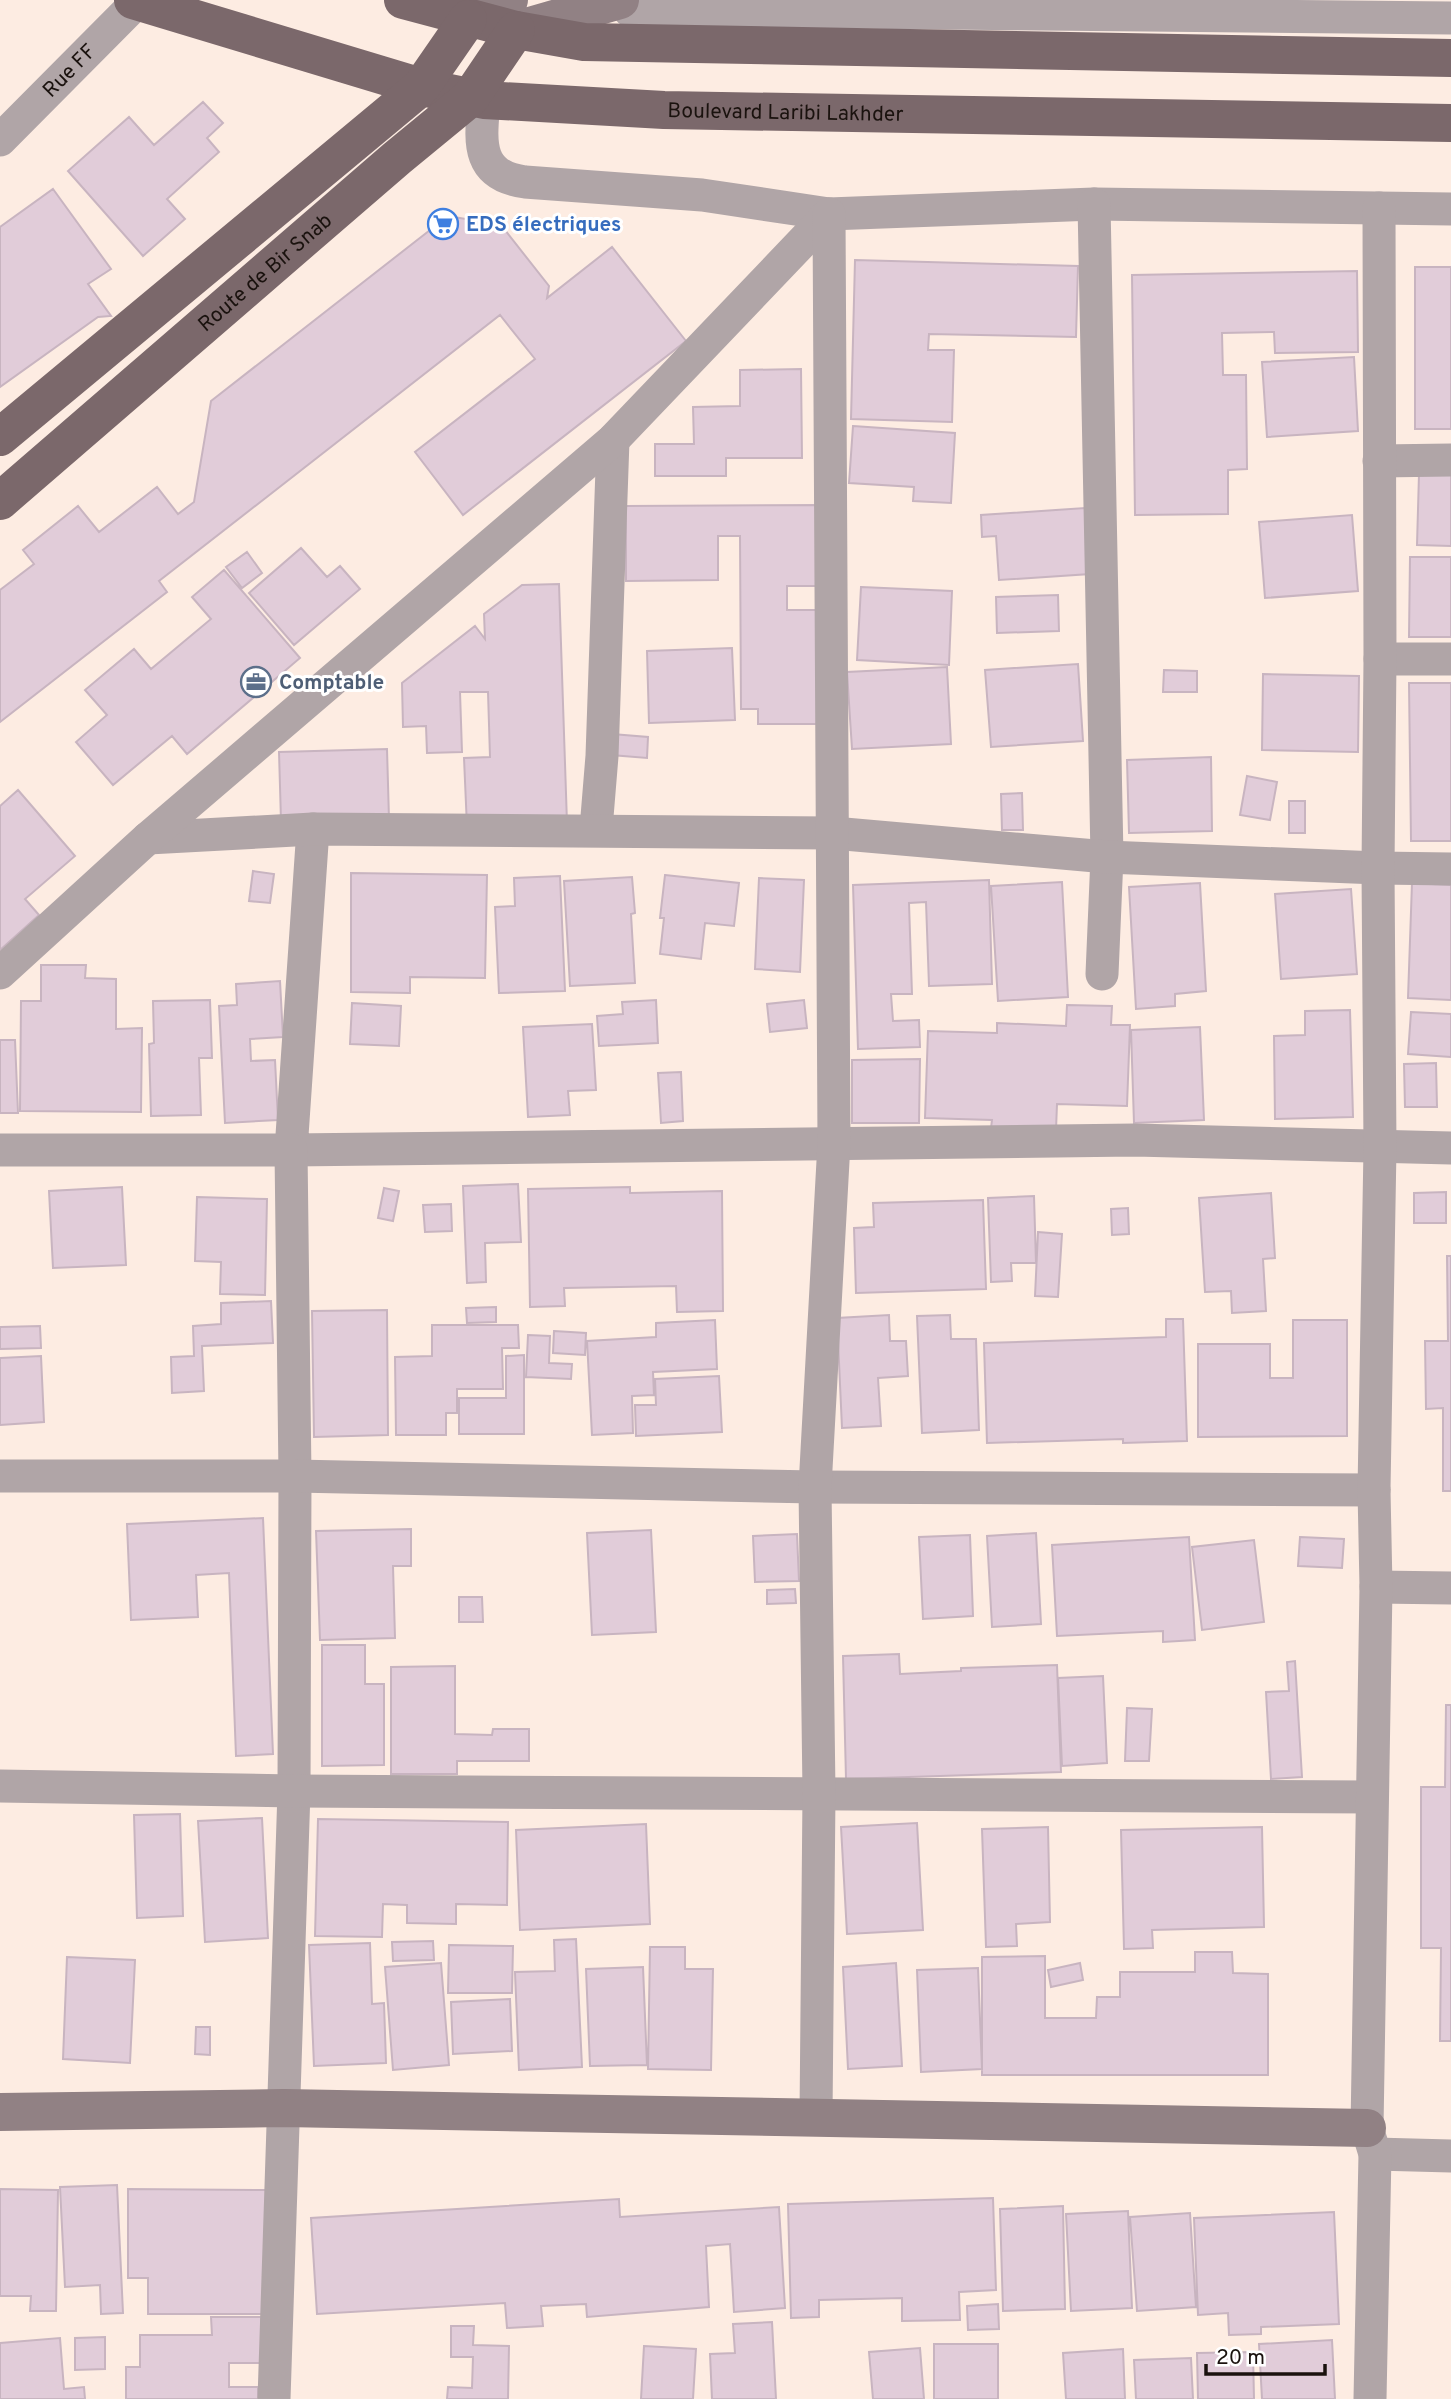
<svg xmlns="http://www.w3.org/2000/svg" width="1451" height="2399" viewBox="0 0 1451 2399" font-family="Overpass,sans-serif">
<rect width="100%" height="100%" fill="#fdece2"/>
<path fill="#e1ccd9" stroke="#c8b4c0" stroke-width="2" d="M203,102L223,123L207,138L219,152L167,199L185,219L143,256L68,171L129,117L154,145Z
M53,189L111,269L88,284L111,316L98,317L0,387V227Z
M448,216L501,225L549,286L547,298L612,247L686,341L463,515L415,452L535,359L500,315L159,581L167,592L0,722V590L34,564L23,550L78,506L99,532L157,487L178,514L194,502L211,401Z
M855,260L1078,266L1076,337L929,334L928,350H954L952,422L851,419Z
M1415,267H1451V429H1415Z
M1357,271L1358,352L1275,353L1274,332L1222,333L1223,375H1246L1247,469L1228,470V514L1135,515L1132,275Z
M1354,357L1358,431L1267,437L1262,362Z
M801,369L802,458H726V476H655V444H694L693,407L740,406V370Z
M853,426L955,433L951,503L913,501L914,487L849,483Z
M1419,474H1451V546L1417,545Z
M825,505V586H787V610H827L823,724H758V709H741L740,536H718V580L626,581V506Z
M1085,508L1090,574L999,580L996,536L982,537L981,515Z
M1352,515L1358,591L1265,598L1259,522Z
M301,548L327,577L340,566L360,589L294,645L249,593Z
M247,552L262,573L242,588L226,567Z
M1410,557H1451V637H1409Z
M224,570L300,658L187,754L172,736L113,785L76,742L107,715L85,690L134,649L151,669L211,619L192,597Z
M559,584L567,823L467,827L464,758L490,757L488,692H460L462,752L427,753L426,726L403,727L402,683L475,626L485,639L484,614L522,585Z
M861,587L952,591L949,665L857,660Z
M1058,595L1059,631L997,633L996,597Z
M732,648L735,720L649,723L647,651Z
M1078,664L1083,741L991,747L985,670Z
M947,667L951,744L852,749L847,672Z
M1164,670L1197,671V692H1163Z
M1263,674L1359,676L1358,752L1262,750Z
M1409,683H1451V841H1411Z
M612,734L648,737L647,758L611,755Z
M387,749L389,819L281,821L279,752Z
M1211,757L1212,831L1129,833L1127,760Z
M1247,776L1277,782L1270,820L1240,815Z
M18,790L75,856L25,899L39,915L0,950V806Z
M1022,793L1023,830H1002L1001,794Z
M1289,801H1305V833H1289Z
M253,871L274,874L270,903L249,901Z
M351,873L487,875L485,978L410,977V993L351,992Z
M665,875L739,883L734,926L705,923L701,959L660,954L664,918H660Z
M560,876L565,991L499,993L495,907L515,906L514,878Z
M632,877L635,913L631,914L635,983L570,986L564,881Z
M759,878L804,880L800,972L755,969Z
M989,880L992,984L929,986L926,902L909,903L912,994H891L893,1021L919,1020L920,1047L858,1049L853,885Z
M1062,882L1068,997L998,1001L991,886Z
M1200,883L1206,991L1175,994V1006L1136,1009L1129,887Z
M1412,883L1451,885V1000L1408,998Z
M1351,889L1357,974L1281,979L1275,894Z
M41,965H86L85,978L116,979V1029L142,1028L141,1112L20,1111L21,1001H41Z
M280,981L283,1037L250,1039L251,1061L275,1060L278,1120L225,1123L219,1006L237,1005L236,984Z
M210,1000L212,1058H199L201,1115L151,1116L149,1044L154,1043L153,1001Z
M656,1000L658,1043L599,1046L597,1016L623,1014L622,1002Z
M804,1000L807,1028L770,1032L767,1004Z
M352,1003L401,1006L399,1046L350,1044Z
M1067,1005L1112,1006L1111,1025H1130L1127,1106L1057,1104L1056,1130L991,1128L992,1120L925,1118L928,1031L997,1033V1023L1066,1026Z
M1350,1010L1353,1117L1275,1119L1274,1036L1305,1035V1011Z
M1411,1012L1451,1014V1057L1408,1054Z
M592,1024L596,1090L568,1091L570,1115L528,1117L523,1027Z
M1200,1027L1204,1120L1134,1123L1131,1030Z
M0,1040H15L18,1113H0Z
M920,1059L919,1123H852V1060Z
M1436,1063L1437,1107H1405L1404,1064Z
M681,1072L683,1121L661,1123L658,1073Z
M518,1184L521,1242L485,1243L486,1282L467,1283L463,1186Z
M122,1187L126,1265L53,1268L49,1191Z
M630,1187V1193L722,1191L723,1311L677,1312L676,1286L564,1288L565,1306L530,1307L528,1189Z
M384,1188L399,1191L393,1221L378,1218Z
M1446,1192V1223H1414V1193Z
M1271,1193L1275,1258L1263,1259L1266,1311L1232,1313L1231,1291L1205,1292L1199,1198Z
M1034,1196L1036,1263H1011L1012,1281L991,1282L988,1198Z
M197,1197L267,1199L265,1295L220,1294L221,1262L195,1261Z
M983,1200L986,1289L856,1293L854,1228L874,1227L873,1203Z
M451,1204L452,1231L425,1232L423,1205Z
M1128,1208L1129,1234L1112,1235L1111,1209Z
M1038,1232L1062,1234L1058,1297L1035,1296Z
M1447,1256H1451V1491H1443V1408L1426,1409L1425,1341H1448Z
M271,1301L273,1343L202,1346L204,1391L172,1393L171,1357L194,1356L193,1326L221,1324V1303Z
M496,1307V1322L467,1323L466,1308Z
M387,1310L388,1435L314,1437L312,1311Z
M889,1315L890,1341H906L908,1376L878,1378L881,1426L842,1428L837,1318Z
M950,1315L951,1339H976L979,1430L922,1433L917,1316Z
M1166,1319H1183L1187,1441L1123,1443V1439L987,1443L984,1343L1166,1337Z
M715,1320L717,1369L653,1372L654,1395L632,1396L633,1433L592,1435L587,1341L656,1337V1323Z
M1293,1320H1347V1436L1198,1437V1344H1270V1378H1293Z
M432,1325H518L519,1348H502L503,1389H457V1413H446V1435H396L395,1357L432,1356Z
M40,1326L41,1348L0,1349V1327Z
M554,1331L586,1333L585,1355L553,1353Z
M528,1335L550,1336L549,1363L572,1364L571,1379L526,1377Z
M524,1355V1434H459V1398H506V1356Z
M41,1356L44,1422L0,1425V1358Z
M719,1376L722,1432L636,1436L635,1405H656L655,1379Z
M263,1518L273,1754L236,1756L229,1573L196,1575L198,1617L131,1620L127,1524Z
M411,1529V1566H393L395,1638L320,1640L316,1531Z
M651,1530L656,1632L592,1635L587,1533Z
M1036,1533L1041,1624L992,1627L987,1536Z
M797,1534L799,1581L755,1582L753,1536Z
M970,1535L973,1616L923,1619L919,1537Z
M1189,1537L1195,1640L1163,1642V1631L1057,1636L1052,1545Z
M1300,1537L1344,1539L1342,1568L1298,1566Z
M1254,1540L1264,1622L1202,1630L1192,1547Z
M795,1589L796,1603L767,1604V1590Z
M459,1597H482L483,1622H459Z
M322,1645H365V1684H384V1765L322,1766Z
M899,1654L900,1674L961,1671V1668L1057,1665L1061,1772L846,1779L843,1656Z
M1295,1661L1302,1777L1271,1779L1266,1692L1289,1691L1287,1662Z
M455,1666V1734L492,1735L493,1729H529V1761H457V1774H391V1667Z
M1103,1676L1107,1763L1062,1766L1058,1678Z
M1446,1705H1451V2041H1440L1441,1948H1421V1787H1445Z
M1127,1708L1152,1709L1149,1761H1125Z
M180,1814L183,1916L137,1918L134,1815Z
M262,1818L268,1938L205,1942L198,1821Z
M318,1819L508,1822L507,1905L456,1904V1924L407,1923V1905L383,1904L382,1937L315,1936Z
M917,1823L923,1930L847,1934L841,1827Z
M646,1824L650,1924L520,1930L516,1830Z
M1048,1827L1050,1922L1016,1924L1017,1946L986,1947L982,1829Z
M1262,1827L1264,1927L1152,1930L1153,1948L1124,1949L1121,1830Z
M576,1939L582,2067L519,2070L515,1972L555,1971L554,1940Z
M433,1941L434,1960L393,1961L392,1942Z
M370,1943L372,2004L384,2003L386,2063L314,2066L309,1945Z
M449,1945L513,1946L512,1993H448Z
M650,1947H685V1969H713L711,2070L648,2069Z
M1195,1952H1232L1233,1973L1268,1974V2075H982V1957L1045,1956V2018H1096L1097,1997H1120V1972H1195Z
M67,1957L135,1960L130,2063L63,2059Z
M441,1963L449,2065L393,2070L385,1967Z
M896,1963L902,2066L848,2069L843,1967Z
M1080,1963L1083,1980L1051,1987L1048,1970Z
M643,1967L647,2065L590,2066L586,1969Z
M978,1968L982,2069L921,2072L917,1970Z
M510,1999L512,2051L453,2054L451,2002Z
M196,2027H210V2055L195,2054Z
M117,2185L123,2313L101,2314L100,2285L65,2287L60,2187Z
M0,2189L58,2190L56,2311H30L31,2296H0Z
M128,2189L267,2190L266,2314H148V2278H128Z
M993,2198L996,2290L959,2292L960,2320L902,2321V2298L819,2300V2317L791,2318L788,2204Z
M619,2199L620,2217L779,2207L785,2308L734,2312L730,2244L706,2246L709,2307L587,2317L586,2304L541,2306L543,2326L507,2328L505,2303L317,2314L311,2218Z
M1063,2206L1065,2309L1003,2311L1000,2209Z
M1128,2211L1132,2308L1071,2311L1066,2214Z
M1334,2212L1339,2324L1261,2327V2334L1229,2335L1228,2313L1198,2315L1194,2218Z
M1190,2213L1196,2307L1137,2311L1130,2217Z
M998,2304L999,2329L968,2330L967,2306Z
M211,2317H261V2363H229V2387H258V2399H126V2367H140V2335H212Z
M772,2322L776,2399H712L710,2354L735,2353L733,2324Z
M451,2326H474L473,2345L509,2346L508,2399H447L448,2387L472,2388L473,2357H451Z
M105,2337V2369L75,2370V2338Z
M60,2338L64,2389L84,2387L85,2399H0V2343Z
M1332,2340L1335,2399H1262L1259,2344Z
M934,2344H998V2399H934Z
M644,2346L696,2349L693,2399H641Z
M920,2348L924,2399H873L869,2352Z
M1123,2349L1125,2399H1066L1063,2353Z
M1253,2352L1254,2399H1198L1197,2353Z
M1191,2358L1193,2399H1136L1134,2360Z"/>
<g fill="none" stroke-linecap="round" stroke-linejoin="round">
<g stroke="#b0a5a7" stroke-width="33">
<path d="M622,0L629,10L1451,18"/>
<path d="M484,100C481,139 474,175 525,182L702,195L829,214L1094,204L1451,209"/>
<path id="s1" d="M0,140L138,1"/>
<path d="M1094,204L1107,857L1102,974"/>
<path d="M1379,461L1451,460"/>
<path d="M1380,659H1451"/>
<path d="M313,829L291,1150L1135,1140L1451,1148"/>
<path d="M596,829L602,756L613,440"/>
<path d="M148,838L313,829L833,833L1107,857L1378,868L1451,869"/>
<path d="M0,973L148,838L613,440L829,214"/>
<path d="M0,1150H291L295,1476L294,1791L274,2399"/>
<path d="M0,1476H295L815,1487L1374,1490"/>
<path d="M1376,1587L1451,1588"/>
<path d="M0,1786L294,1791L1372,1797"/>
<path d="M816,2117L819,1793L815,1487L834,1143L829,214"/>
<path d="M1375,2154L1451,2156"/>
<path d="M1370,2399L1375,2154L1367,2128L1376,1587L1374,1490L1380,1148L1378,868L1380,659L1379,208"/>
</g>
<path stroke="#918184" stroke-width="38" d="M468,19L509,0
M516,30L620,0
M0,2112L284,2108L1367,2128"/>
<g stroke="#7b686b" stroke-width="38">
<path id="s2" d="M133,0L421,87L484,100L664,110L1451,123"/>
<path d="M403,0L516,30L584,42L1451,58"/>
<path d="M0,437L421,87L468,19"/>
<path id="s3" d="M0,501L397,158L470,98L516,30"/>
</g>
</g>
<defs>
<g id="supermarket-ring" transform="scale(1.575)"><circle r="9.5" fill="#fff" stroke="#3f7fe0" stroke-width="1.5"/><path d="M-6-5.5h2.5l.6 2H6L4.5 2H-2.5L-4.4-4H-6ZM-1.5 3.2a1.3 1.3 0 1 0 .1 0ZM3 3.2a1.3 1.3 0 1 0 .1 0Z" fill="#3f7fe0"/></g>
<g id="office-ring" transform="scale(1.575)"><circle r="9.5" fill="#fff" stroke="#5c6f8a" stroke-width="1.5"/><path d="M-6-3h4V-5.5h4V-3h4V5H-6ZM-1-4.5V-3h2v-1.5ZM-6 0V1H6V0Z" fill="#5c6f8a"/></g>
</defs>
<g fill-rule="evenodd">
<use href="#supermarket-ring" x="443" y="224"/>
<use href="#office-ring" x="256" y="682"/>
</g>
<g text-anchor="middle" stroke-width="6" stroke-linejoin="round" paint-order="stroke">
<g font-size="21" fill="#1a120e" stroke="#fff">
<text dy="7" stroke="none"><textPath href="#s1" startOffset="98">Rue FF</textPath></text>
<text dy="7" stroke="none"><textPath href="#s2" startOffset="667">Boulevard Laribi Lakhder</textPath></text>
<text dy="7" stroke="none"><textPath href="#s3" startOffset="350">Route de Bir Snab</textPath></text>
</g>
<g font-size="21" font-weight="bold" fill="#366cbe" stroke="#fff" text-anchor="start">
<text x="466" y="231">EDS électriques</text>
</g>
<g font-size="21" font-weight="bold" fill="#4e5e75" stroke="#fff" text-anchor="start">
<text x="279" y="689">Comptable</text>
</g>
</g>
<path d="M1206 2364v10h119v-10" fill="none" stroke="#1a120e" stroke-width="3.5"/>
<text x="1216" y="2364" font-size="21" fill="#1a120e" stroke="#ffffff" stroke-width="5" paint-order="stroke">20 m</text>
</svg>
